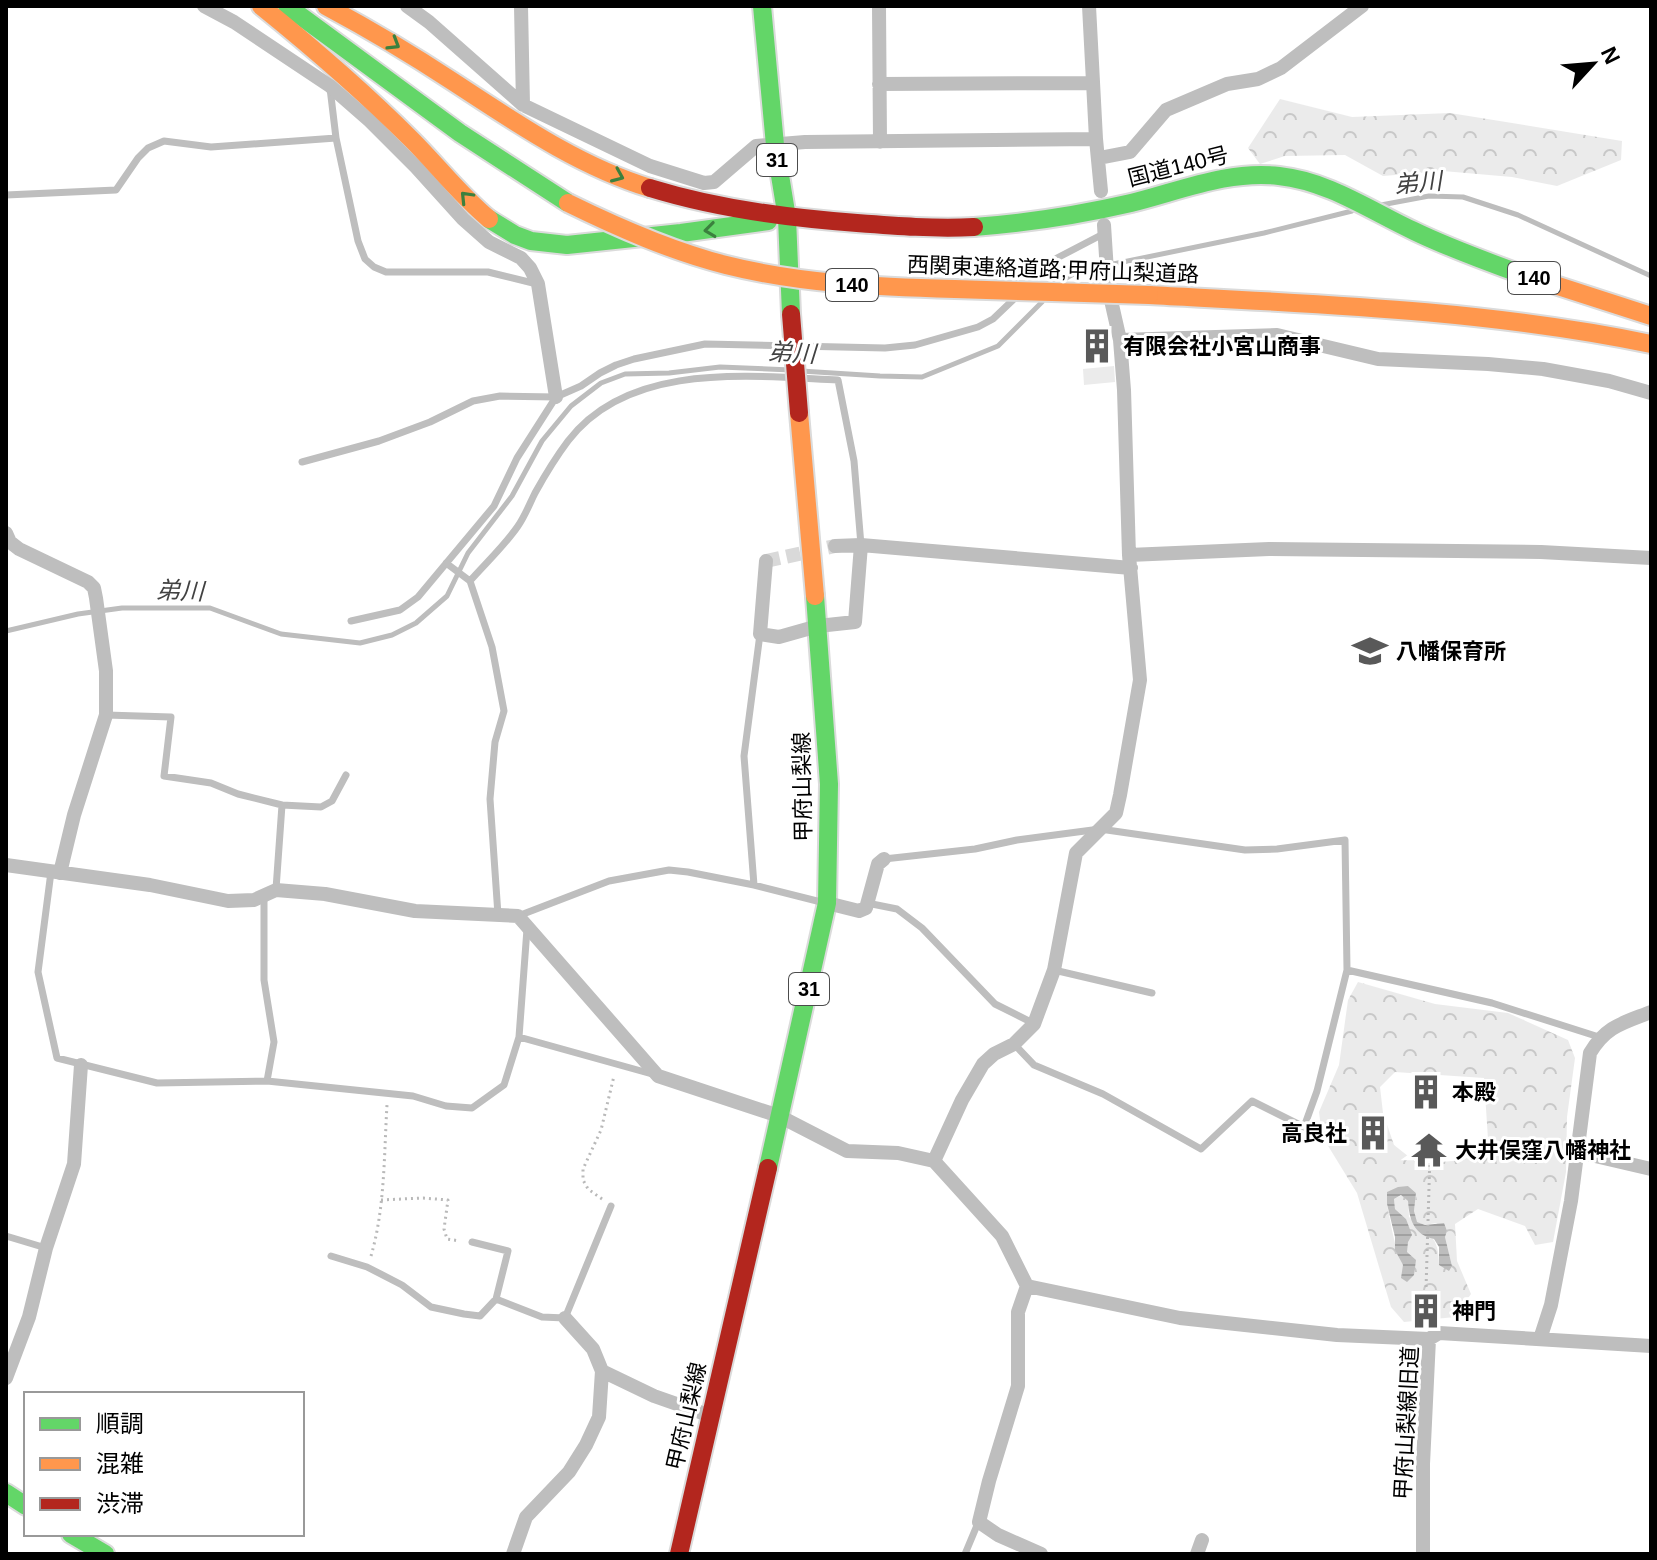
<svg xmlns="http://www.w3.org/2000/svg" width="1657" height="1560" viewBox="0 0 1657 1560" font-family="Arial,'Noto Sans JP',sans-serif">
<defs>
<pattern id="forest-crowns" width="20" height="18" patternUnits="userSpaceOnUse" patternTransform="scale(2)"><rect width="20" height="18" fill="#ebebeb"/><path d="M2 6a3 3 0 1 1 6 0M12 15a3 3 0 1 1 6 0" fill="none" stroke="#c8c8c8"/></pattern>
<pattern id="water-rules" width="6" height="5" patternUnits="userSpaceOnUse" patternTransform="scale(2)"><rect width="6" height="5" fill="#bdbdbd"/><path d="M0 2.5h6" fill="none" stroke="#a1a1a1"/></pattern>
</defs>
<rect width="100%" height="100%" fill="#fff"/>
<path fill="#ebebeb" d="M1114,366L1115,382L1084,385L1083,369Z"/>
<path fill="url(#forest-crowns)" fill-rule="evenodd" d="M1280,99L1352,117L1450,113L1622,141L1621,160L1557,186L1512,177L1443,171L1383,176L1345,155L1285,156L1260,164L1248,148Z
M1358,982L1435,1004L1508,1013L1568,1040L1575,1058L1567,1117L1566,1172L1553,1242L1535,1245L1525,1226L1478,1209L1455,1224L1457,1261L1471,1294L1455,1317L1404,1322L1391,1307L1357,1193L1322,1136L1319,1112L1339,1065L1348,1000ZM1395,1072L1484,1078L1488,1139L1464,1160L1418,1164L1394,1145L1383,1113L1380,1087ZM1408,1186L1416,1193L1414,1211L1416,1222L1425,1225L1436,1223L1447,1231L1445,1237L1452,1266L1439,1265C1439,1236 1429,1234 1409,1217L1408,1201L1402,1195L1394,1199L1395,1209L1406,1219L1407,1252L1403,1265C1394,1248 1391,1223 1387,1204Z"/>
<path fill="url(#water-rules)" d="M1408,1186L1416,1193L1414,1211L1417,1222L1425,1225L1444,1223L1447,1231L1445,1237L1452,1266L1449,1271L1439,1265V1247L1434,1239C1414,1235 1409,1219 1408,1201L1401,1195L1394,1199L1395,1209L1406,1219L1412,1235L1408,1242L1407,1252L1416,1260L1414,1275L1407,1282L1401,1278L1403,1265L1395,1250V1237L1387,1204V1192L1398,1187Z"/>
<g fill="none" stroke-linecap="round" stroke-linejoin="round">
<path stroke="#bdbdbd" stroke-width="5" d="M1381,205L1429,196L1463,197L1518,215L1651,276
M1059,282L1079,271L1264,233L1352,211
M801,371L880,376L922,377L998,346L1042,302
M6,631L78,614L122,608H210L281,634L360,643L392,635L416,623L447,596L468,553L512,496L542,441L571,406L601,383L625,374L669,373L720,367L791,370"/>
<path stroke="#d9d9d9" stroke-width="14" stroke-dasharray="14 7" stroke-linecap="butt" d="M766,561L835,546"/>
<g stroke="#dbdbdb" stroke-width="22">
<path id="fast" d="M287,6L460,133L568,203
M762,6L775,145L787,218L791,314
M489,219L515,235L531,241L567,245L681,233L768,221
M974,227C1027,223 1079,215 1131,203C1180,191 1228,170 1279,176C1328,181 1371,211 1414,231C1449,248 1485,261 1521,274
M768,1168L827,903L829,784L815,596
M6,1493L26,1506
M71,1534L105,1554"/>
</g>
<g stroke="#dbdbdb" stroke-width="22">
<path id="slow" d="M261,6C313,48 364,92 412,140C438,166 460,195 489,219
M326,6C369,29 411,54 452,81C515,122 578,166 650,188
M1521,274L1651,316
M1149,295C1316,304 1487,310 1651,344
M799,413L815,596"/>
</g>
<g stroke="#dbdbdb" stroke-width="22">
<path id="jam" d="M650,188C718,209 787,218 857,223C896,226 935,229 974,227
M679,1554L768,1168"/>
</g>
<path stroke="#b9b9b9" stroke-width="3" stroke-dasharray="2 4" stroke-linecap="butt" d="M602,1199L588,1189L583,1180V1169L601,1130L614,1076
M381,1200L423,1198L448,1200L444,1229L447,1239L460,1241
M371,1256C385,1208 384,1155 387,1105
M1425,1323L1430,1154"/>
<path stroke="#bebebe" stroke-width="7" d="M330,88L336,138L358,241L365,259L374,267L386,272H488L537,284
M6,195L116,190L138,158L148,148L164,141L211,147L336,138
M1030,283L1057,258L1105,233
M302,462L379,441L430,422L473,401L500,396L556,397L581,386L600,373L616,365L634,359L705,344L885,348L915,345L978,327L993,319L1016,297
M446,563L470,581L492,647L504,711L495,742L490,799L498,915
M470,581C486,563 505,545 518,526C525,516 530,503 535,493C545,475 556,457 568,441C629,361 750,376 838,380L854,461L861,545
M351,621L400,610L418,597L494,506L517,458L556,397
M106,715L171,717L164,776L211,783L238,794L282,805L276,889
M282,805L321,807L332,801L346,775
M884,859L975,849L1017,840L1100,829L1245,850L1277,849L1345,840L1347,970
M51,872L38,972L57,1058L157,1083L267,1081L413,1096L446,1106L472,1108L504,1085L519,1037L527,929
M754,885L744,756L760,634
M264,895V980L274,1042L267,1081
M867,903L897,909L922,928L995,1004L1033,1023
M518,916L609,881L669,870L688,872L754,885L825,903
M1054,970L1152,993
M519,1037L652,1074
M1014,1044L1034,1065L1103,1094L1201,1149L1252,1101L1304,1127L1317,1091L1347,970L1492,1003L1599,1037
M6,1236L46,1248
M472,1242L508,1251L496,1299
M331,1256L367,1267L402,1285L431,1307L464,1314L480,1316L496,1299L542,1317L565,1318L611,1206
M965,1554L978,1523"/>
<path stroke="#bebebe" stroke-width="14" d="M204,6L234,22L330,86L370,121L416,167L463,219L489,242L521,258L530,268L538,284L556,397
M407,6L429,22L523,105
M521,6L523,105L650,166L704,183L714,182L756,146L805,142L1096,139
M879,6L880,142
M1089,6L1096,139L1101,191
M879,84L1092,83
M1099,158L1130,152L1166,110L1227,84L1258,79L1281,68L1362,6
M1120,340L1277,335L1378,359L1488,364L1543,369L1609,381L1651,393
M6,533L10,542L19,549L88,582L94,588L96,598L106,671V715L74,815L60,873
M835,546L861,545L1131,568
M1129,555L1269,549L1541,552L1651,558
M766,561L760,634L779,637L818,626L855,622L861,545
M6,865L150,885L228,901L254,900L276,890L325,894L415,911L518,916L658,1076L779,1116L847,1151L898,1153L934,1161L1002,1236L1027,1286L1018,1312V1386L989,1481L979,1522L998,1535L1041,1554
M827,903L859,911L866,908L878,864L884,859
M1578,1152L1651,1169
M934,1161L962,1100L983,1064L994,1054L1014,1044L1034,1024L1054,970L1076,853L1116,813L1120,795L1140,680L1129,555L1124,390L1120,340L1108,287L1104,225
M1027,1286L1180,1318L1337,1335L1429,1339
M1429,1339L1439,1333L1651,1346
M1540,1339L1551,1305L1571,1201L1590,1053C1606,1026 1623,1023 1651,1012
M602,1371L654,1396L711,1416
M6,1378L29,1317L46,1248L74,1164L81,1065
M513,1554L526,1517L569,1472L586,1445L599,1417L602,1371L593,1349L565,1318
M1197,1554L1202,1540
M1423,1554V1464L1429,1339"/>
<use href="#fast" stroke="#63d668" stroke-width="18"/>
<use href="#slow" stroke="#ff974d" stroke-width="18"/>
<use href="#jam" stroke="#b3261e" stroke-width="18"/>
<g stroke="#dbdbdb" stroke-width="22" stroke-linecap="butt">
<path id="slow-bridge" d="M568,203C619,228 671,251 726,265C801,284 878,287 955,289C1020,291 1084,293 1149,295"/>
</g>
<g stroke="#dbdbdb" stroke-width="22" stroke-linecap="butt">
<path id="jam-bridge" d="M791,314L799,413"/>
</g>
<use href="#slow-bridge" stroke="#ff974d" stroke-width="18"/>
<use href="#jam-bridge" stroke="#b3261e" stroke-width="18"/>
</g>
<defs><path id="oneway-chevron" d="M-2-3.5L2.5 0L-2 3.5" fill="none" stroke-width="1.6" stroke-linecap="round" stroke-linejoin="round" transform="scale(2)"/></defs>
<g stroke="#3b803e">
<use href="#oneway-chevron" transform="translate(394 44) rotate(31)"/>
<use href="#oneway-chevron" transform="translate(618 176) rotate(23)"/>
<use href="#oneway-chevron" transform="translate(466 197) rotate(-134)"/>
<use href="#oneway-chevron" transform="translate(710 230) rotate(173)"/>
</g>
<defs>
<g id="building-bare" transform="scale(2.76)"><path d="M-4-6H4V6H1V3H-1V6H-4ZM-2.5-4.3h1.7v1.8h-1.7ZM.8-4.3h1.7v1.8H.8ZM-2.5-1h1.7V.8h-1.7ZM.8-1h1.7V.8H.8Z" fill="#595959" stroke="#fff" stroke-width="2.5" paint-order="stroke"/></g>
<g id="school-bare" transform="scale(2.76)"><path d="M0-5L7-2L0 1L-7-2ZM-4 1L0 2.5L4 1V4Q0 6-4 4Z" fill="#595959" stroke="#fff" stroke-width="2.5" paint-order="stroke"/></g>
<g id="temple-bare" transform="scale(2.76)"><path d="M0-6L5-2H3V0L6.5 2.5H4V6H1.5V3h-3V6H-4V2.5H-6.5L-3 0V-2H-5Z" fill="#595959" stroke="#fff" stroke-width="2.5" paint-order="stroke"/></g>
</defs>
<g fill-rule="evenodd">
<use href="#building-bare" x="1097" y="346"/>
<use href="#school-bare" x="1370" y="651"/>
<use href="#building-bare" x="1426" y="1092"/>
<use href="#building-bare" x="1373" y="1133"/>
<use href="#temple-bare" x="1429" y="1150"/>
<use href="#building-bare" x="1426" y="1311"/>
</g>
<g text-anchor="middle" stroke-width="6" stroke-linejoin="round" paint-order="stroke">
<g fill="#fff" stroke="#4c4c4c" stroke-width="2">
<rect x="757" y="144" width="40" height="32" rx="6"/>
<rect x="1508" y="262" width="52" height="32" rx="6"/>
<rect x="826" y="269" width="52" height="32" rx="6"/>
<rect x="789" y="973" width="40" height="32" rx="6"/>
</g>
<g font-size="20" font-weight="bold" fill="#000">
<text x="777" y="167">31</text>
<text x="1534" y="285">140</text>
<text x="852" y="292">140</text>
<text x="809" y="996">31</text>
</g>
<g font-size="22" fill="#000" stroke="#fff">
<text transform="translate(1178 166) rotate(-14)" y="8">国道140号</text>
<text transform="translate(1053 269) rotate(2)" y="8">西関東連絡道路;甲府山梨道路</text>
<text transform="translate(802 787) rotate(-91)" y="8">甲府山梨線</text>
<text transform="translate(686 1416) rotate(-77)" y="8">甲府山梨線</text>
<text transform="translate(1406 1423) rotate(-87)" y="8">甲府山梨線旧道</text>
</g>
<g font-size="22" font-weight="bold" fill="#000" stroke="#fff" text-anchor="start">
<text x="1123" y="354">有限会社小宮山商事</text>
<text x="1396" y="659">八幡保育所</text>
<text x="1452" y="1100">本殿</text>
<text x="1347" y="1141" text-anchor="end">高良社</text>
<text x="1455" y="1158">大井俣窪八幡神社</text>
<text x="1452" y="1319">神門</text>
</g>
<g font-size="24" font-style="italic" fill="#424242" stroke="#fff">
<text transform="translate(1418 183) rotate(-5)" y="8">弟川</text>
<text transform="translate(792 353) rotate(3)" y="8">弟川</text>
<text transform="translate(180 591) rotate(2)" y="8">弟川</text>
</g>
</g>
<rect width="1657" height="1560" fill="none" stroke="#000000" stroke-width="16"/>
<rect x="24" y="1392" width="280" height="144" fill="#ffffff" stroke="#999999" stroke-width="2"/>
<rect x="40" y="1418" width="40" height="12" fill="#63d668" stroke="#999999" stroke-width="2"/>
<text x="96" y="1432" font-size="24" fill="#000000">順調</text>
<rect x="40" y="1458" width="40" height="12" fill="#ff974d" stroke="#999999" stroke-width="2"/>
<text x="96" y="1472" font-size="24" fill="#000000">混雑</text>
<rect x="40" y="1498" width="40" height="12" fill="#b3261e" stroke="#999999" stroke-width="2"/>
<text x="96" y="1512" font-size="24" fill="#000000">渋滞</text>
<g transform="translate(1593 64) rotate(64)" stroke="#ffffff" stroke-width="6" paint-order="stroke">
<path d="M0-6L14 30L0 20L-14 30Z" fill="#000000"/>
<text y="-12" font-size="22" font-weight="bold" text-anchor="middle" fill="#000000">N</text>
</g>
</svg>
